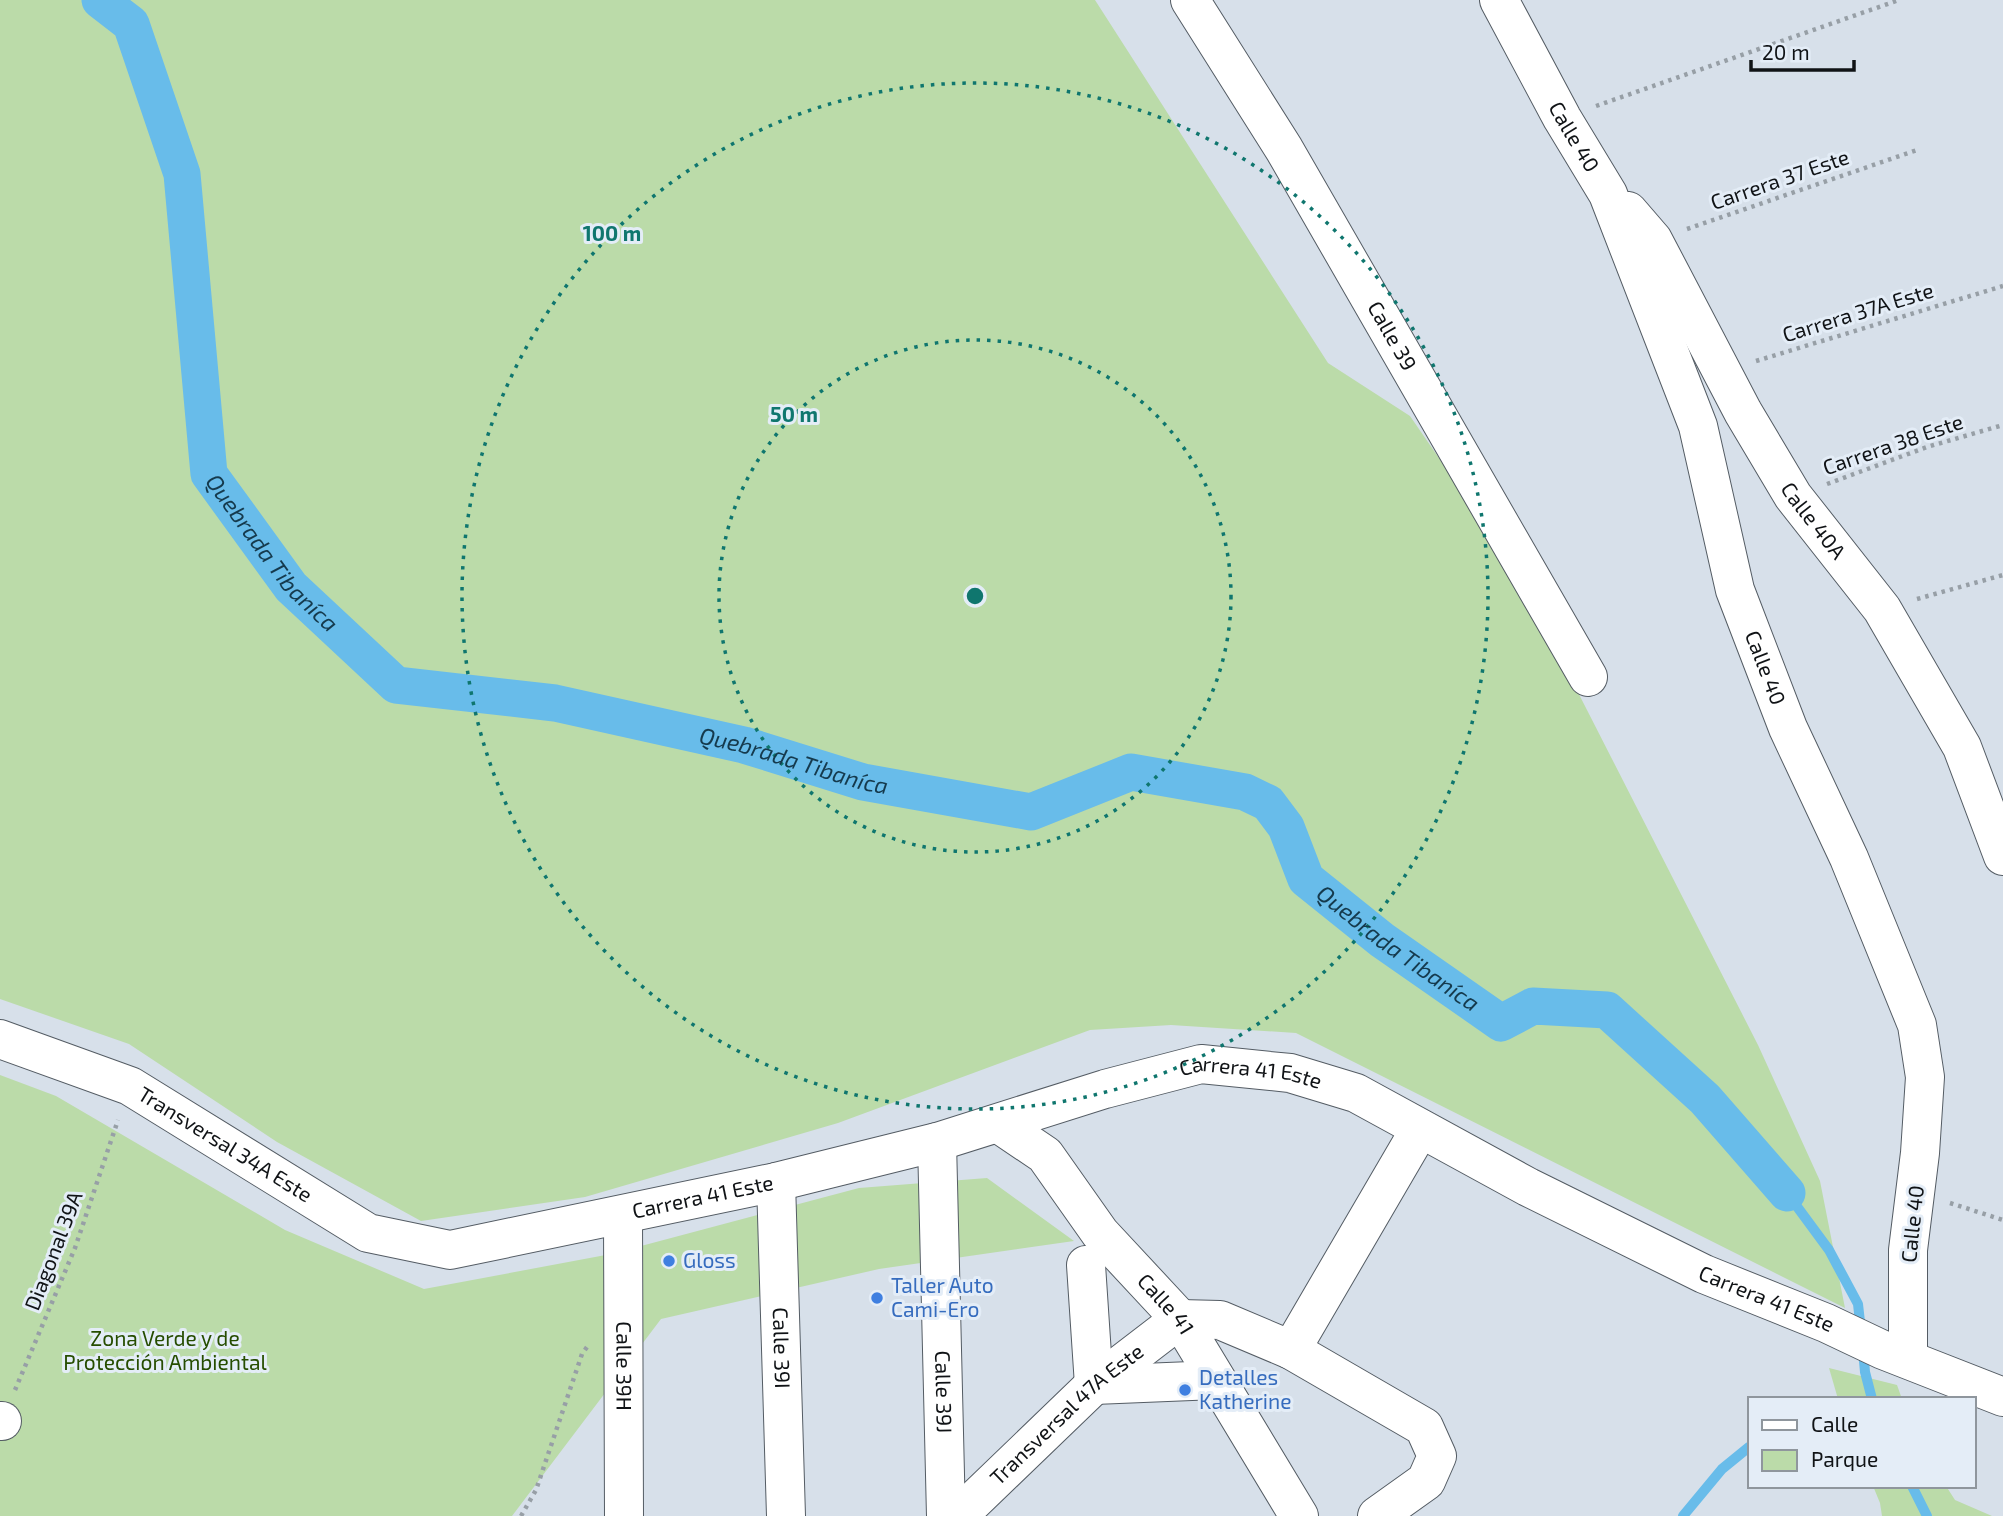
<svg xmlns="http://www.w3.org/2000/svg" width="2003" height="1516" viewBox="0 0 2003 1516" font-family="'Exo 2',sans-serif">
<rect width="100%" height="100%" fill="#d7e0ea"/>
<path fill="#bbdba9" d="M0,0H1095L1328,363L1410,416L1514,567L1758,1045L1820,1181L1845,1308L1296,1033L1171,1025L1090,1030L838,1123L585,1197L421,1221L277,1142L129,1044L0,999Z
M0,1075L56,1096L285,1230L424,1289L611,1254L859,1188L987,1178L1074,1241L879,1269L661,1319L512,1516H0Z
M1829,1368L1897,1385L1902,1399H1838Z
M1873,1486H1946L1955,1500L1992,1516H1882L1880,1503Z"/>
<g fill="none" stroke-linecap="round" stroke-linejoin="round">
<path stroke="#68bcea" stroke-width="10" d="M1787,1193L1829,1250L1858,1304L1861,1331
M1863,1350L1865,1372L1872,1399
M1912,1486L1927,1516
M1683,1516L1722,1469L1749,1447"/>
<path stroke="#68bcea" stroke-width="37" id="s1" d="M100,0L131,24L182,174L209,474L291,587L396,685L555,703L744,745L863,782L1031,812L1131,772L1245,792L1268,803L1286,827L1306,879L1382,940L1501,1023L1533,1006L1607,1010L1705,1099L1787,1193"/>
<g stroke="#545c64" stroke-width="40">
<g id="minor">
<path id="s2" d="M1190,0L1284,149L1588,677"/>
<path id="s3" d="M1499,0L1562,118L1608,194L1698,426L1735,590L1788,728L1849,858L1917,1025L1925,1077L1920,1153L1908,1250V1359"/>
<path id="s4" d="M1628,211L1653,240L1743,412L1793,496L1882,609L1962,747L2003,856"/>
<path id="s5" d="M999,1124L1045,1155L1100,1233L1180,1319L1299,1516"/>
<path id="s6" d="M937,1142L946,1516"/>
<path id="s7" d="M776,1182L786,1516"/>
<path id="s8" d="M623,1216L624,1516"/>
<path d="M1086,1265L1094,1385L1216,1380"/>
<path d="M1291,1350L1420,1129"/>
<path d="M0,1421H2"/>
<path id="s9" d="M958,1516L1094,1385L1180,1319L1220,1320L1291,1350L1424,1427L1437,1456L1426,1481L1377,1516"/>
</g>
</g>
<g stroke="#545c64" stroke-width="40">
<g id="tertiary">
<path id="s10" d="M0,1039L130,1086L368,1233L450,1250L776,1182L937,1142L1105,1089L1201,1064L1290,1073L1356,1093L1528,1187L1704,1274L1826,1323L1883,1350L2003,1397"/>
</g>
</g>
<path stroke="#979fa6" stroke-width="4.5" stroke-dasharray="3.5 5" stroke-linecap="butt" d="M1596,106L1899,0
M1687,229L1917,150
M1756,361L2003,286
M1827,484L1927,447L2003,425
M1917,599L2003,575
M1950,1203L2003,1220
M15,1390L75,1248L118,1120
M521,1516L536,1490L582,1354L587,1347"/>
<use href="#minor" stroke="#fff" stroke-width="38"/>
<use href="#tertiary" stroke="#fff" stroke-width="38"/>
</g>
<g fill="none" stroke="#0f766e" stroke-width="3.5" stroke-dasharray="3.5 7">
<circle cx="975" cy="596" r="256"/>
<circle cx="975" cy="596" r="513"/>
</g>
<g fill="#3f7fe0" stroke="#e4edf7" stroke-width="2.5">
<circle cx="669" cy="1261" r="7"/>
<circle cx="877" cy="1298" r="7"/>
<circle cx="1185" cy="1390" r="7"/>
</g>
<g text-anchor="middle" stroke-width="6" stroke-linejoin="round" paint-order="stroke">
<g font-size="21" fill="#101316" stroke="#e4edf7">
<text dy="7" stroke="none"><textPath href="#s3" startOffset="156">Calle 40</textPath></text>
<text transform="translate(1780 180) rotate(-19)" y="7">Carrera 37 Este</text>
<text transform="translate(1858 313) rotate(-17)" y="7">Carrera 37A Este</text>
<text dy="7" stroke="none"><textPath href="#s2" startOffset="392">Calle 39</textPath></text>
<text transform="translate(1893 445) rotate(-19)" y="7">Carrera 38 Este</text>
<text dy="7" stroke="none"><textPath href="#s4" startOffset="362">Calle 40A</textPath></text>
<text dy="7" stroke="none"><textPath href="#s3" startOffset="723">Calle 40</textPath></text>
<text dy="7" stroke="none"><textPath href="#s10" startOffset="1326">Carrera 41 Este</textPath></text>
<text dy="7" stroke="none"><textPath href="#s10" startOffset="250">Transversal 34A Este</textPath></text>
<text dy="7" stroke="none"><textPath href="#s10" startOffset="760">Carrera 41 Este</textPath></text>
<text transform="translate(1913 1224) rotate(-84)" y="7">Calle 40</text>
<text transform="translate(54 1251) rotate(-69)" y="7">Diagonal 39A</text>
<text dy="7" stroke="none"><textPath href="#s10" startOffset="1894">Carrera 41 Este</textPath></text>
<text dy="7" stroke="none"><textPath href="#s5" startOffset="248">Calle 41</textPath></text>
<text dy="7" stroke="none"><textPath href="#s7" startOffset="166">Calle 39I</textPath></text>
<text dy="7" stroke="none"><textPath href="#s8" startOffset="150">Calle 39H</textPath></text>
<text dy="7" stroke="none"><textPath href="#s6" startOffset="250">Calle 39J</textPath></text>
<text dy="7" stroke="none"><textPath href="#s9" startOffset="149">Transversal 47A Este</textPath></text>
</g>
<g font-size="21" fill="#366cbe" stroke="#e4edf7" text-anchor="start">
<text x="683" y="1268">Gloss</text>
<text x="891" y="1293">Taller Auto<tspan x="891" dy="24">Cami-Ero</tspan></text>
<text x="1199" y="1385">Detalles<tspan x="1199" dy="24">Katherine</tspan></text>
</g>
<g font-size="21" fill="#264d00" stroke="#e4edf7">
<text x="165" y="1346">Zona Verde y de<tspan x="165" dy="24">Protección Ambiental</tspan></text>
</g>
<g font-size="23" font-style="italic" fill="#153a4d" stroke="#e4edf7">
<text dy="8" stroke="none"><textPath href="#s1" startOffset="600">Quebrada Tibaníca</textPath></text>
<text dy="8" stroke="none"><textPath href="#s1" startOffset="1188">Quebrada Tibaníca</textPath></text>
<text dy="8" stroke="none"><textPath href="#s1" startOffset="1881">Quebrada Tibaníca</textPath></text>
</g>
</g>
<circle cx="975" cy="596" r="10" fill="#0f766e" stroke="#e4edf7" stroke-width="3.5"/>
<g font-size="21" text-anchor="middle" font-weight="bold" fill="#0f766e" stroke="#e4edf7" stroke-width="6" stroke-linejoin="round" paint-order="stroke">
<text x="612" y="241">100 m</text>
<text x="794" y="422">50 m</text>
</g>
<rect x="1748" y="1397" width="228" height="91" fill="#e4edf7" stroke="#8f969d" stroke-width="2"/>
<rect x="1762" y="1420" width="35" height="10" fill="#ffffff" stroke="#8f969d" stroke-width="2"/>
<text x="1811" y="1432" font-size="21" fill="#101316">Calle</text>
<rect x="1762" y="1450" width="35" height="21" fill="#bbdba9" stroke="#8f969d" stroke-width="2"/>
<text x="1811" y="1467" font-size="21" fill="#101316">Parque</text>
<path d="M1751 60v10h103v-10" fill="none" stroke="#101316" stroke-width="3.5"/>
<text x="1762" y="60" font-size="21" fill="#101316" stroke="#e4edf7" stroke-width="5" paint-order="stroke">20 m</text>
</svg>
